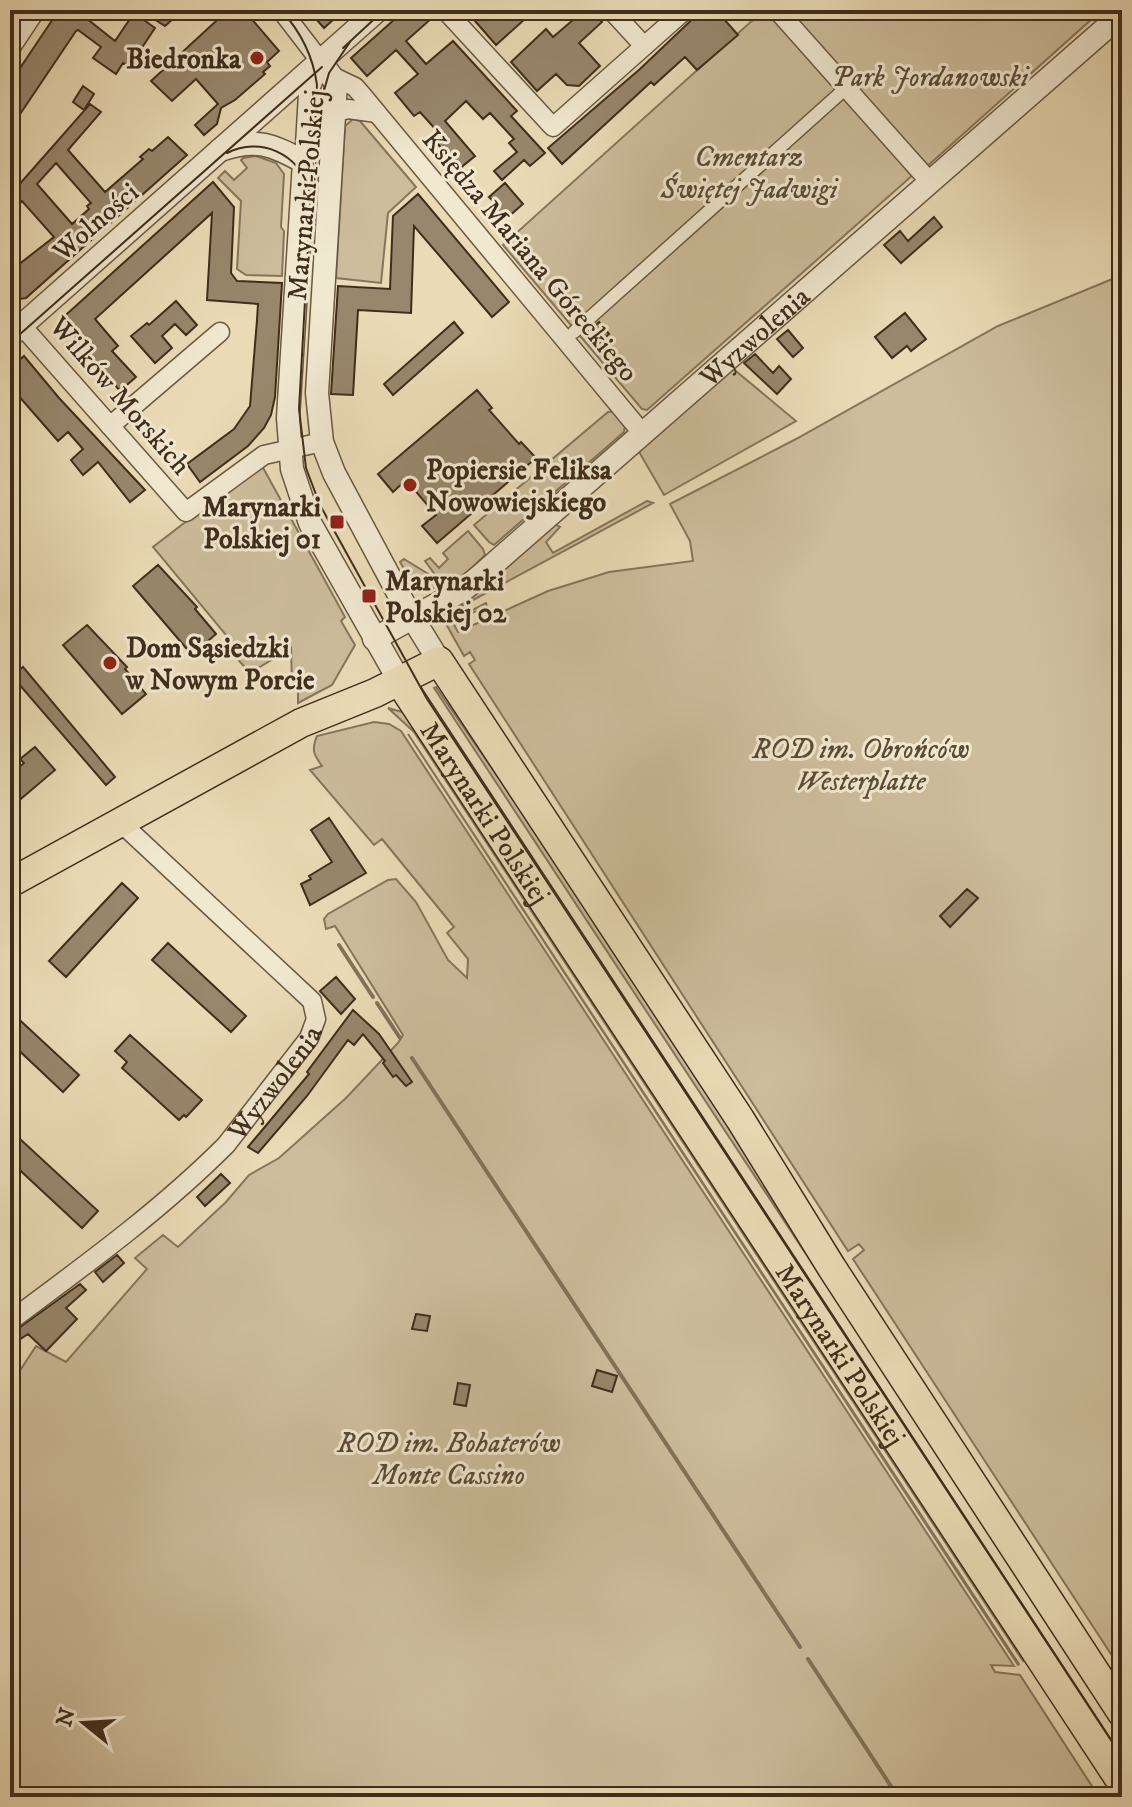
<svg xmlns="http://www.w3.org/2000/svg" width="1132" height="1807" viewBox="0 0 1132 1807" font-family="'IM FELL DW Pica',serif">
<rect width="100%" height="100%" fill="#eadbb6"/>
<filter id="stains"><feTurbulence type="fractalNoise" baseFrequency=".0025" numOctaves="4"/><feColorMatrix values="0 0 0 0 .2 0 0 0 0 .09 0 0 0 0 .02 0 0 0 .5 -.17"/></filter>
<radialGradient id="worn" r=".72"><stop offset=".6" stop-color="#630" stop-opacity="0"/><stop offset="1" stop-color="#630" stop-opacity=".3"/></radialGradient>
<path fill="#cdbd9c" stroke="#86755c" stroke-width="2" d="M764,10H769L914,174L647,410L642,409L503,245Z
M784,10H1102L924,169Z
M353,119L360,121L416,187L388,213L381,283L336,278L345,126Z
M256,156L276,163L284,174L281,227L284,231L282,276L246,275L237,269L241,201L218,178L225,171L234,180L247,168L241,160L243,158Z
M1122,275V1671L853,1259L864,1250L859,1244L848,1251L469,664L475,660L470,652L464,656L446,624L486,603L487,607L452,621L458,632L548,591L609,572L693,561L690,541L670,504L796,439L998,326Z
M731,367L796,421L664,495L638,450Z
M615,411L625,425L624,432L494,545L489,542L474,525L608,412Z
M261,464L345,617L341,621L355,645L332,685L298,703V683L292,685L291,648L250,673L232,653L236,647L153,547Z
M647,501L653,503L449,613L448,610L480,591L555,524L560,527L546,542L553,553Z
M468,531L483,549L485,555L469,571L445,588L425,561L430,558L439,568L448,559L443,553Z
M404,559L430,575L438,586L432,589L415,587L400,562Z
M436,687L506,789L541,833L1122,1728V1735L434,688Z
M388,708L409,714L1025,1658L1023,1661L414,732Z
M374,722L389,724L401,731L1014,1666L991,1665L995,1672L1020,1675L1099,1797H10V1380L21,1369L36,1346L66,1362L147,1269L135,1258L163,1235L178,1247L226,1202L249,1175L279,1158L346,1098L398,1043L403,1035L335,926L326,929L324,919L328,914L388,880L396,879L416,902L448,960L467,978L468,959L447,933L454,927L382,839L374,845L310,770L322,766C314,755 311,750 317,736Z
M408,734L1019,1664L1018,1665Z"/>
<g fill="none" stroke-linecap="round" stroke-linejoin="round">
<path stroke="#837259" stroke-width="4" d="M339,945L373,997
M377,1003L400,1038
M412,1058L800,1647
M808,1659L898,1797"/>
</g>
<path fill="#98876c" stroke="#3f2d1c" stroke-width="2" fill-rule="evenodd" d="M59,10H92L86,18L115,41L134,13L155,28L129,67L123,63L116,74L93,58L101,47L78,30L76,31L10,129V83Z
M164,10H183L165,26L154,19Z
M228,10H244L279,51L267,62L270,66L263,72L265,74L235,100L221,108L217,124L204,135L195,125L218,104L196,79L172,101L151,81Z
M308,10H344L324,28Z
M405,10H425L432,18L406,41L426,64L453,41L517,111L511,116L545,153L530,166L524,160L502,180L494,171L517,152L509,143L514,139L490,113L483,119L466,101L445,121L475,156L459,169L431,136L437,131L420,112L414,116L395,93L418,74L396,50L367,76L351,58Z
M487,10H535L496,45L475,21Z
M564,10H592L602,22L579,43L600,66L579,86L567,85L556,74L537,91L511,62L546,29L553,37L573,20Z
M702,10H716L738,35L697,70L685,57L654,85L651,82L562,164L548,148L640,69Z
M83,86L94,94L84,110L73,102Z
M90,104L101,112L68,150L105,192L143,159L140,157L149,149L152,151L168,137L187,155L26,298L19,299L10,294V261L18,265L54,237L22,201L10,215V195ZM56,163L91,203L87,206L89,209L72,224L37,184Z
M213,182L234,207L231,273L237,281L282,283L275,397L271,415L264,428L248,446L200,482L187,464L234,429L250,406L257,320L258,304L207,300L212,213L95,319L118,346L112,351L136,377L120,391L73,334L71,336L58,322Z
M505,183L523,204L507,218L502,212L498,215L491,206L495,203L489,197Z
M418,194L509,302L492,317L414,226L411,313L358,310L353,395L331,394L338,286L390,289L393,216Z
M934,217L942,227L901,263L884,245L900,231L908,241Z
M176,301L197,325L186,335L175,324L162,336L172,348L155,363L131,336L147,323L149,325Z
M905,313L926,339L911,351L907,346L892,358L875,337Z
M454,322L463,333L393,395L384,384Z
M599,322L609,334L599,343L589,331Z
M788,330L803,348L793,357L777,339Z
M755,354L773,373L779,366L791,379L777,394L744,363Z
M24,356L59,398L145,490L130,502L98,462L83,475L71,460L83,449L68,432L58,441L10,386V368Z
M477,390L492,408L489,410L519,444L521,442L536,458L437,543L422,526L436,515L406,480L393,492L378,474Z
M158,565L197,607L195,609L216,634L192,655L133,586Z
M87,625L127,667L125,669L146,694L122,714L63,645Z
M23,667L115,777L106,785L12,676Z
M35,747L55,770L10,808V775L24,763L20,759Z
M329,818L366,873L310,905L301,884L311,879L309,876L332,862L311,830Z
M122,883L138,898L66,977L49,961Z
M967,889L978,898L950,927L940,916Z
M168,943L246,1016L231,1032L152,960Z
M336,977L355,999L341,1014L320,991Z
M353,1010L379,1034L412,1082L406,1086L396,1075L393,1077L383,1063L385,1061L363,1034L354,1045L348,1040L307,1096L258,1153L248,1147L309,1074L307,1072Z
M10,1011L79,1075L63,1092L10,1042Z
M130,1035L202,1100L186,1117L184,1115L179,1120L122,1068L127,1062L115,1051Z
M10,1135L17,1141L20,1139L98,1211L82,1228L10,1161Z
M221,1174L230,1183L205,1206L197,1197Z
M117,1255L124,1263L103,1282L95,1272Z
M80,1284L86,1290L66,1308L77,1319L46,1351L28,1334L10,1346L12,1333Z
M416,1314L430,1316L427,1331L412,1329Z
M597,1370L617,1376L612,1392L592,1386Z
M458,1383L470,1385L466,1406L454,1404Z"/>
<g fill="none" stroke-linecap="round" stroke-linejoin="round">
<g stroke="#6a5842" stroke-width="15">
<path id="pedestrian" d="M574,332L846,88"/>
</g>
<g stroke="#6a5842" stroke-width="21">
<g id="minor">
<path d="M281,10L321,62L308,94L304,162"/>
<path d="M445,10L553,127L685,10"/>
<path d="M611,10L644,46"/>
<path d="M777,10L930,182"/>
<path d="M10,49L36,10"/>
<path d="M332,76L355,87L362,95L643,434"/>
<path d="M333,113L348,109L377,113"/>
<path d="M10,319L22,326L186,512L264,455L322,442"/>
<path d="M110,426L220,332"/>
<path id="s1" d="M10,1321C84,1266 160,1211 226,1145L309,1038L316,1019L312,1001L120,822"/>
</g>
</g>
<g stroke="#6a5842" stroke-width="25">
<g id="tertiary">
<path d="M321,62L336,83L317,393L322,442L334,473L404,604L439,661"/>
<path d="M220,150C257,137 272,145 304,162L288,418L292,469L310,523L400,682"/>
<path d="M10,336L378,10"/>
<path id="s2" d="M374,639L463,590L480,576L1122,14"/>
</g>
</g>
<g stroke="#3f2d1c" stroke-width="31">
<g id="primary">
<path id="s3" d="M400,682L1122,1783"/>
<path d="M10,883L301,723L375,693L439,661L740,1119L832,1268L1122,1713"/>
</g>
</g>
<use href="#pedestrian" stroke="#f1e8d0" stroke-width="12"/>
<use href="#minor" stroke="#f1e8d0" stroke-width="18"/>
<use href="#tertiary" stroke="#f1e8d0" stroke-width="22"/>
<use href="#primary" stroke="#eadbb6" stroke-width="28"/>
<path stroke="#3f2d1c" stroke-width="2" d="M281,10C301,32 313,55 317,85L299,409L306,468L320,505L427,699L1122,1757
M343,48L384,10
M323,94L329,73L350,42
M227,153C260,136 300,154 309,190
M10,343L322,67"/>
</g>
<g fill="#8f2418" stroke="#f1e8d0" stroke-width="3">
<circle cx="257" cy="58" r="8"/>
<circle cx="410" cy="485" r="8"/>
<rect x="329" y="514" width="16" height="16" rx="4"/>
<rect x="361" y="588" width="16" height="16" rx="4"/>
<circle cx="110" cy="663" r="8"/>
</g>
<g text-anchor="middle" stroke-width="6" stroke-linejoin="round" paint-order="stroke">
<g font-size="28" font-weight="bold" fill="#3f2d1c" stroke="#f1e8d0" text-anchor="start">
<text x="241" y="68" text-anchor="end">Biedronka</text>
<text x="426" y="479">Popiersie Feliksa<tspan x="426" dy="32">Nowowiejskiego</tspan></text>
<text x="321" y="516" text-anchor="end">Marynarki<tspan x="321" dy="32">Polskiej 01</tspan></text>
<text x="385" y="590">Marynarki<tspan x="385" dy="32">Polskiej 02</tspan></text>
<text x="126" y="657">Dom Sąsiedzki<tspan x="126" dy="32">w Nowym Porcie</tspan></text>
</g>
<g font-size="28" font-style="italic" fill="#5b4a36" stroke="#f1e8d0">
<text x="930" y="86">Park Jordanowski</text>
<text x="749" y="166">Cmentarz<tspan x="749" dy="32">Świętej Jadwigi</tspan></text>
<text x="861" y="758">ROD im. Obrońców<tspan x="861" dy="32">Westerplatte</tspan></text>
<text x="449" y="1452">ROD im. Bohaterów<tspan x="449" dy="32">Monte Cassino</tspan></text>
</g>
<g font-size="28" fill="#3f2d1c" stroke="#f1e8d0">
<text transform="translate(305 195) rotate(-85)" y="10">Marynarki Polskiej</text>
<text transform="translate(95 221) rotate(-41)" y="10">Wolności</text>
<text transform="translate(531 255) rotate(50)" y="10">Księdza Mariana Góreckiego</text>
<text dy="10" stroke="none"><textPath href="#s2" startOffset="488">Wyzwolenia</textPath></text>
<text transform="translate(121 395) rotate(49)" y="10">Wilków Morskich</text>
<text dy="10" stroke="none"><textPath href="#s3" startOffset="156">Marynarki Polskiej</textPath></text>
<text dy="10" stroke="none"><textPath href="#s1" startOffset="358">Wyzwolenia</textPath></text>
<text dy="10" stroke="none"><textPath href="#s3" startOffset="804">Marynarki Polskiej</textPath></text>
</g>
</g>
<rect width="1132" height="1807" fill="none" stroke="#eadbb6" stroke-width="40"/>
<rect x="12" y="12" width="1108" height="1783" fill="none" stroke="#3f2d1c" stroke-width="4"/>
<rect x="20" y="20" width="1092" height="1767" fill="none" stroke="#3f2d1c" stroke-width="2"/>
<g transform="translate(84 1723) rotate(288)" stroke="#f1e8d0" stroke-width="6" paint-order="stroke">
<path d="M0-6L14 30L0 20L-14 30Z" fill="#3f2d1c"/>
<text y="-12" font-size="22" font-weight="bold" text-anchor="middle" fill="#3f2d1c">N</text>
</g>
<rect width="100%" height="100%" filter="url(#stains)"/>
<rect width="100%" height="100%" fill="url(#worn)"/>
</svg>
